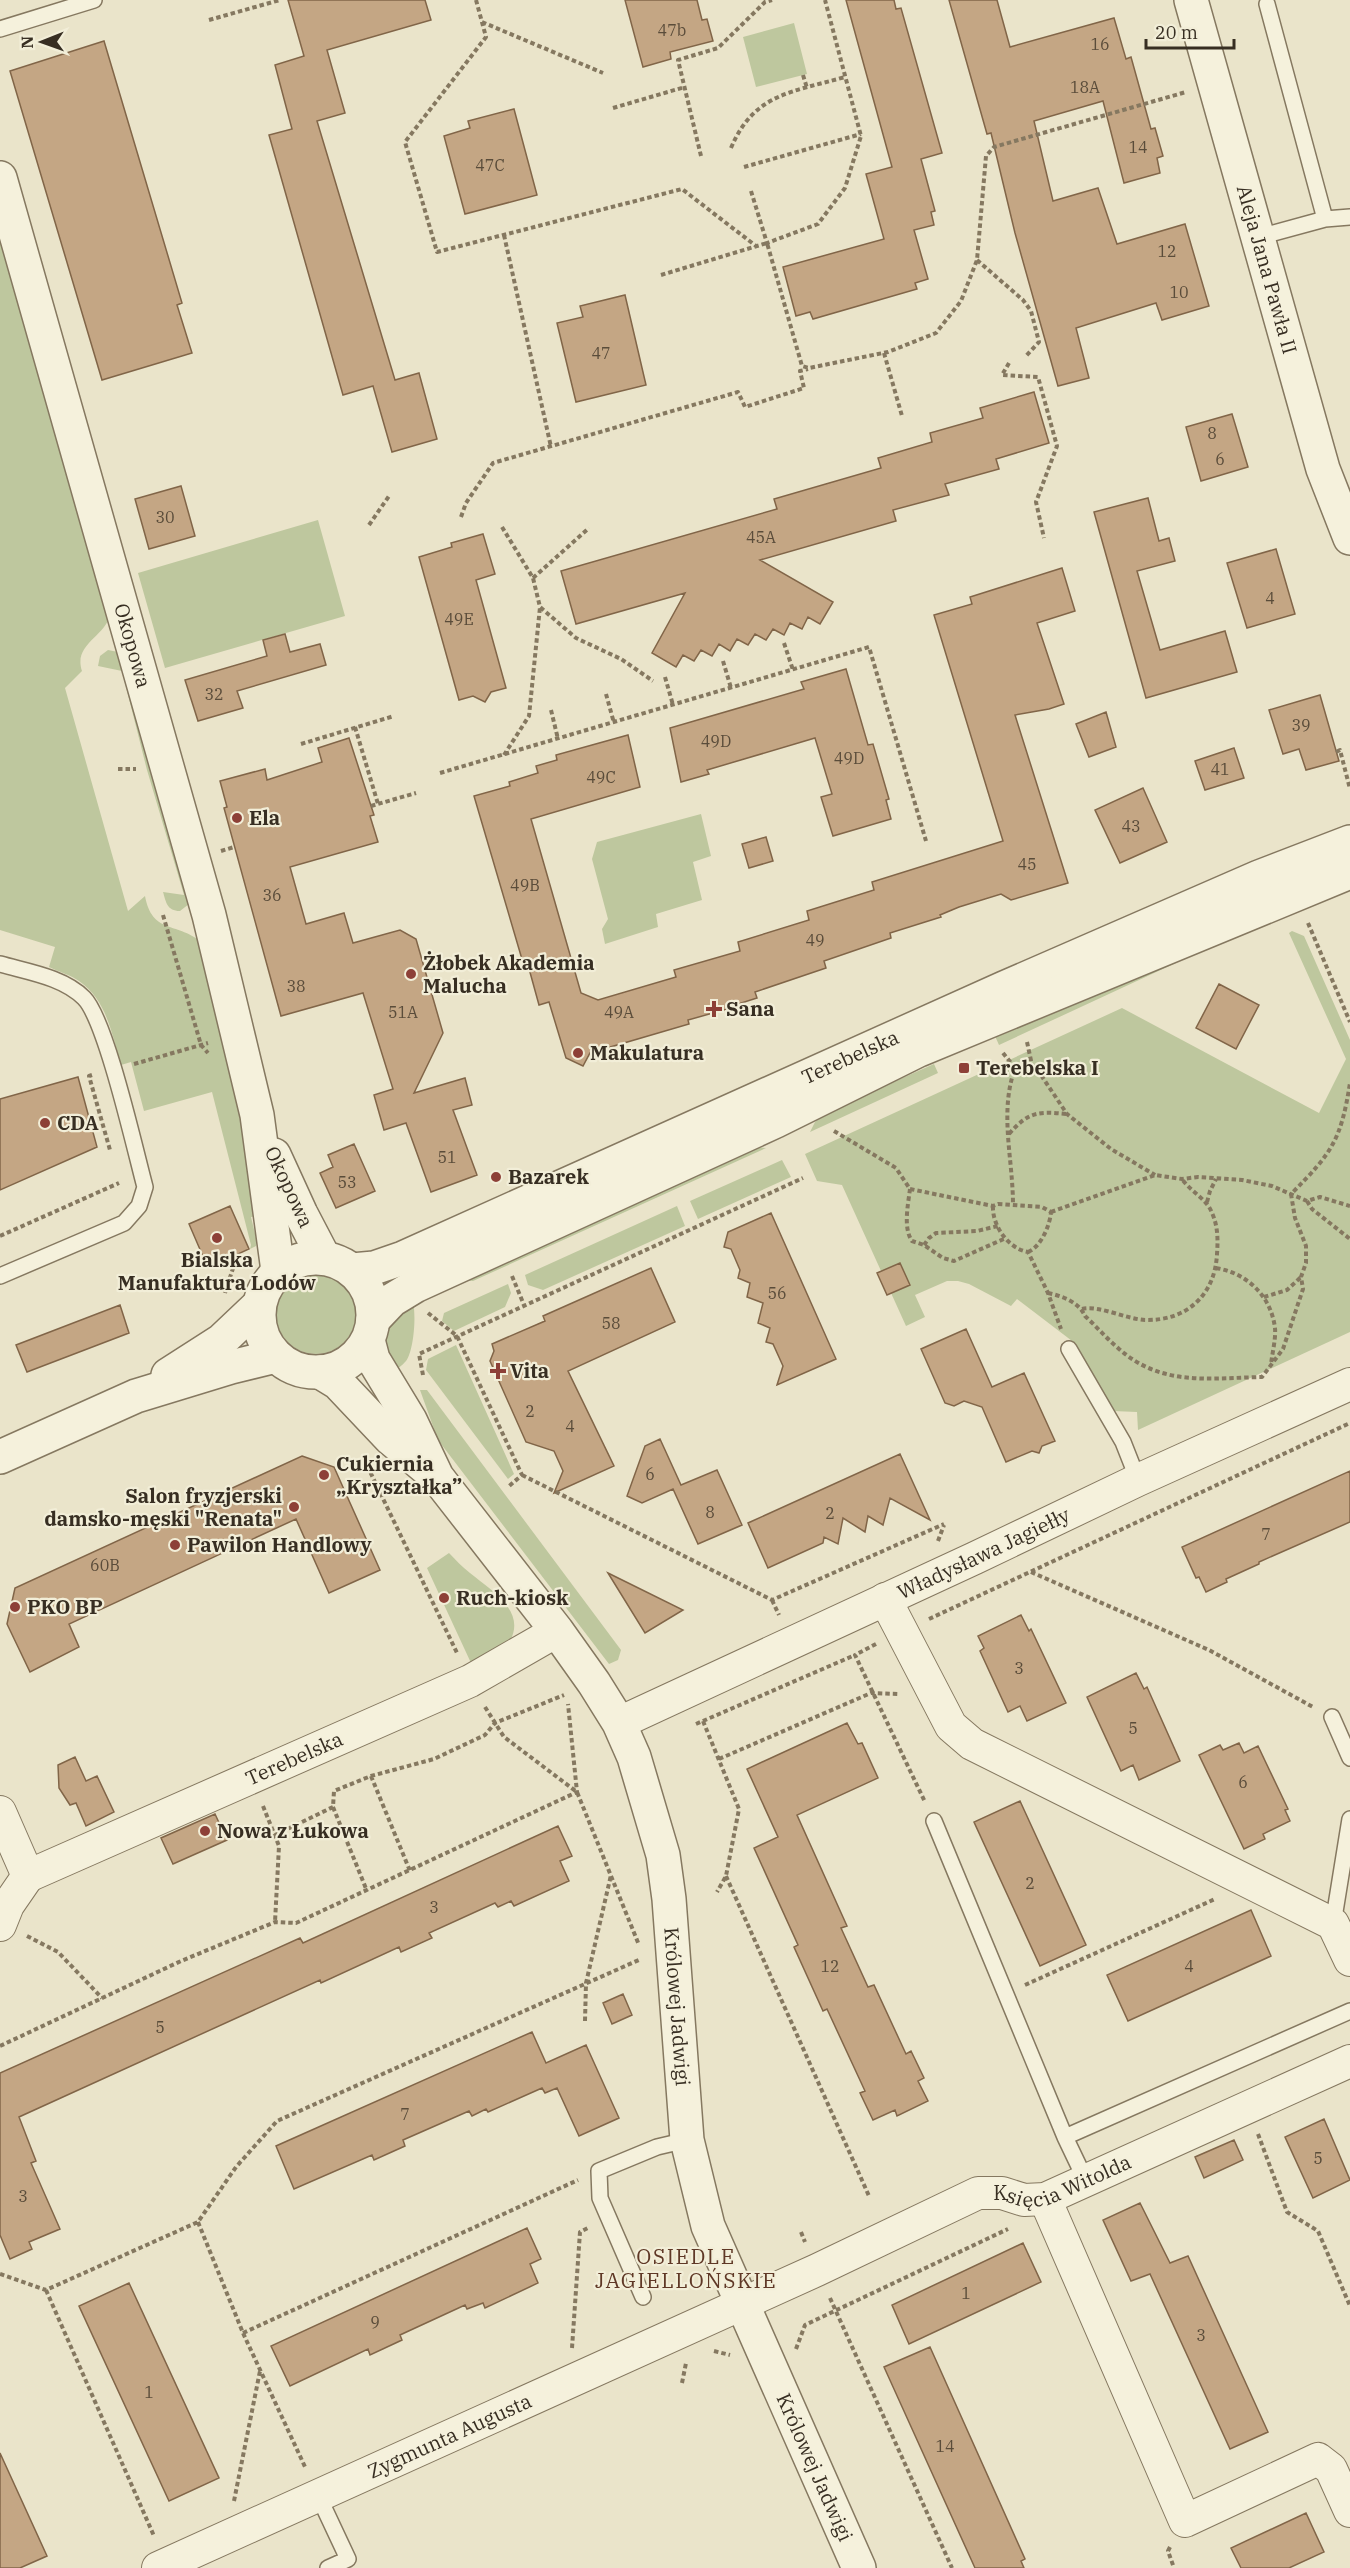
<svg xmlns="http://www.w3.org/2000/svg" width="1350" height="2568" viewBox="0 0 1350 2568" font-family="'IBM Plex Serif',serif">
<rect width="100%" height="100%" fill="#eae4ca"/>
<path fill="#bec79e" d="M794,23L807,74L756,87L743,37Z
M0,223L110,615C105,637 73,644 82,671L65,688L128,911L145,896C152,934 176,922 200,941L263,1215L251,1217L257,1242L256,1246L250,1249L251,1245L212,1092L144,1111L131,1062L121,1065C112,1035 107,1000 79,981C71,975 59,972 49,967L55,947L0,930Z
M318,520L345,616L165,668L138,573Z
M108,650L118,652L189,904L180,911C167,911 166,902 163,892L184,895L147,770L122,671L98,666L100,656Z
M701,814L711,856L693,862L702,900L656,914L658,927L605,944L602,929L608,919L592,859L597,842Z
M1292,931L1304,936L1350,1040V1332L1138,1430L1137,1412L1113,1411L1076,1344L1017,1299L1011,1306L969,1284L958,1281H947L915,1295L925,1317L906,1326L842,1185L817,1181L805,1154L1122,1008L1319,1113L1346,1059L1289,933Z
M1180,961L999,1045L995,1036L1060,1007Z
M934,1064L938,1073L810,1132L815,1122L828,1111Z
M753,1147L766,1148L473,1281L455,1279Z
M782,1160L791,1177L698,1219L690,1201Z
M677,1206L685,1226L543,1290L528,1285L525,1275Z
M276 1314a40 40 0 1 1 80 0a40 40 0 1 1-80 0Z
M508,1284L511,1293L505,1307L454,1331L442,1321L444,1313Z
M412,1299C417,1311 414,1351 406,1361C402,1366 396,1370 390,1373C380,1331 381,1331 412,1299Z
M456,1345L514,1474L508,1479L426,1370L428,1359Z
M420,1390H427L621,1650L618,1660L609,1664L438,1440Z
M449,1553C456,1560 462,1567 470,1573C489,1589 527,1610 510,1641L471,1663L427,1568Z"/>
<path fill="#c4a684" stroke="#816548" stroke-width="1.5" d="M288,0H425L431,20L327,50L345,113L317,121L395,380L419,373L437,439L392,452L373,386L343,395L269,135L292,129L275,65L304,56Z
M625,0H697L702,20L707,19L713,41L670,52L671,59L643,67Z
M846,0H894L896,9L901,8L942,153L921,159L935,211L931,212L934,225L914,230L928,279L915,283L917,289L813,319L810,312L796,316L783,267L884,239L866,174L892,167Z
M949,0H997L1010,47L1114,18L1126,59L1131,57L1151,129L1155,128L1163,156L1157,158L1160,173L1124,183L1103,101L1034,121L1053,201L1098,188L1117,244L1185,224L1209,306L1162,320L1156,303L1076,328L1089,378L1058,386L1015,233L991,133L987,134Z
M104,41L182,303L177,305L192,353L102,380L10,71Z
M514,109L537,195L465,214L444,136L470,128L468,121Z
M625,295L646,385L576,402L557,323L583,317L580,306Z
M1034,392L1049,443L996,459L999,469L945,484L949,495L893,510L896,521L760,560L833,602L820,624L808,617L802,629L790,623L784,635L773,629L766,640L755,634L748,645L737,639L730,651L719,644L712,656L701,650L694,661L683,655L676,667L652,653L685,593L576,624L561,571L777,509L774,499L881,468L878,458L932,442L930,433L983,418L980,408Z
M1232,414L1248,467L1201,481L1186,427Z
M181,486L195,536L149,549L135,499Z
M1148,498L1159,541L1169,538L1175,561L1137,571L1160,650L1225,631L1237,672L1146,698L1094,512Z
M483,534L495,574L476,580L506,688L491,692L485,702L473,696L459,700L419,557L452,547L451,543Z
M1276,549L1295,614L1247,628L1227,563Z
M1062,568L1075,611L1037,623L1064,704L1049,709L1015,715L1068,883L1011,900L1001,894L959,907L940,915L941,917L890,933L891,938L824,961L826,968L755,992L757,998L738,1004V1006L688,1020L689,1024L590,1053L583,1066L566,1058L549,1002L539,1005L528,965L524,966L474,796L510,786L509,782L538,773L536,766L557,760L556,755L628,735L640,787L531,819L581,993L598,1000L676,977L674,970L740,951L738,942L809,920L807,911L874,890L872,882L1003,841L934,615L972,604L970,597Z
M285,634L290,652L320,644L326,665L237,691L243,708L198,721L185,680L267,656L263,640Z
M846,669L868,745L873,744L889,799L886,800L891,819L833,836L821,797L832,794L815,738L707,770L709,774L681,782L670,728L804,689L801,682Z
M1320,695L1339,761L1306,770L1299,749L1283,754L1269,710Z
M1106,712L1116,747L1089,757L1076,724Z
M349,738L374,815L370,816L378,842L290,867L306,924L344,913L353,943L400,930L416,939L443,1033L414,1093L465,1078L472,1105L453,1110L477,1175L431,1192L406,1123L384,1130L374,1095L393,1089L363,993L281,1016L224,808L227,807L220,781L265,769L267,780L322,762L318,748Z
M1234,748L1244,778L1205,790L1195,761Z
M1143,788L1167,842L1120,863L1095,810Z
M766,837L773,861L749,868L742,844Z
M1219,984L1259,1005L1236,1049L1196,1028Z
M78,1077L97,1147L0,1190V1099Z
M354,1144L375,1191L336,1208L320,1173L333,1167L328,1155Z
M230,1206L249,1249L208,1268L189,1224Z
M771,1213L836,1359L777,1385L783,1366L773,1344L766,1342L770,1328L758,1323L763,1303L747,1297L750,1283L738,1278L740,1270L731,1249L724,1247L728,1232Z
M900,1263L910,1285L887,1295L877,1273Z
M651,1268L675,1322L568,1371L614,1466L554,1493L563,1471L554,1451L526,1442L490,1361L494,1351L492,1344L545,1321L543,1316Z
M120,1305L129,1333L27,1372L16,1345Z
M966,1329L992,1387L1024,1373L1055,1441L1042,1446L1039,1453L1032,1451L1006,1462L982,1407L964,1401L954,1406L945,1403L921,1349Z
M660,1439L681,1485L717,1470L742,1525L698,1544L673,1489L642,1503L627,1496L645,1446Z
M900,1454L930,1520L890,1498L883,1525L868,1516L865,1532L843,1518L838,1544L824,1537L823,1543L768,1568L748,1523Z
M302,1456L334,1467L380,1570L329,1593L296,1519L69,1624L79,1647L30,1672L7,1624L15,1588Z
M1350,1471V1522L1259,1562V1564L1226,1579L1227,1582L1206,1592L1199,1577L1196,1578L1182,1547Z
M608,1573L683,1610L645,1633Z
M1021,1615L1029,1631L1031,1629L1066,1703L1027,1721L1020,1706L1008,1712L980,1651L984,1648L978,1636Z
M1136,1673L1144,1689L1147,1687L1180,1761L1139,1780L1133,1765L1121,1771L1087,1697Z
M847,1723L858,1744L862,1743L878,1778L797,1815L847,1926L841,1928L868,1987L874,1985L906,2054L911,2051L924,2078L918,2081L928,2101L897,2116L895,2110L873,2120L860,2093L865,2091L827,2009L823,2011L794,1947L798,1945L754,1848L778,1837L747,1769Z
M1239,1743L1244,1753L1258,1746L1288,1809L1285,1810L1290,1821L1263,1834L1265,1839L1244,1849L1199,1755L1220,1745L1223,1750Z
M75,1757L86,1781L97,1776L114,1812L86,1826L76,1803L70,1805L59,1788L58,1765Z
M1020,1801L1086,1945L1040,1966L974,1822Z
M215,1814L227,1840L173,1864L161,1838Z
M558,1826L572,1856L560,1861L569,1881L514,1906L511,1901L498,1907L495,1903L429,1933L432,1938L401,1952L399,1947L321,1983L320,1980L19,2117L36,2161L31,2163L60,2229L29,2242L32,2249L10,2259L0,2235V2073L300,1938L303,1943Z
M1251,1910L1271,1956L1128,2021L1107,1975Z
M623,1994L632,2015L612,2024L603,2003Z
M532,2032L546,2063L586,2045L619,2118L579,2136L557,2088L545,2093L542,2088L488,2112L486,2109L472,2116L469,2111L403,2140L405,2146L374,2160L372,2155L294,2189L276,2146Z
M1324,2119L1350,2180L1313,2198L1285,2137Z
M1234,2140L1243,2160L1204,2178L1195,2157Z
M1140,2203L1170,2263L1188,2256L1268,2432L1230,2449L1150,2274L1131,2281L1103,2220Z
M527,2228L541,2259L530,2264L538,2283L485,2308L483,2303L467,2309L465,2305L400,2335L402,2340L370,2355L368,2349L290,2386L271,2346Z
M1023,2243L1041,2282L909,2344L892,2305Z
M129,2283L219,2478L169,2501L79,2306Z
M930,2347L1025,2559L1021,2561L1024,2568H975L884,2367Z
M0,2453L47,2556L20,2568H0Z
M1306,2513L1324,2552L1289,2568H1241L1231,2548Z"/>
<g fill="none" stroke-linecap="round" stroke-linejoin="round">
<g stroke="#857860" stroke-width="18">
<path id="service" d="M1267,4L1325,219
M0,29L94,0
M1259,237L1325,219L1350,217
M0,964C28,972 63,977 84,998C106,1020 135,1150 145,1187L139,1206L124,1223L0,1276
M1069,1349L1123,1442L1138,1480
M1332,1717L1350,1758
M934,1821L1065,2137L1086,2181
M1333,1924L1350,1819
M1065,2137L1350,2011
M643,2297L600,2198L599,2171L657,2147L687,2140
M318,2495L348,2559L328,2568"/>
</g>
<g stroke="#857860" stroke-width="34">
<g id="minor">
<path d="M885,1599L951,1726L972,1744L1333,1924L1350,1960"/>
<path id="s1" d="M619,1723L975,1558L1138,1480L1350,1384"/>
<path d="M0,1812L28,1876"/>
<path id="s2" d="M28,1876L470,1681L557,1631"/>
<path d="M0,1925L8,1905L28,1876"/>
<path d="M1045,2199L1185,2521L1318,2459L1331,2469L1350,2511"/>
<path id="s3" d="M158,2568L817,2270L978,2193H1002L1024,2200L1045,2199L1350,2061"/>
</g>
</g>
<g stroke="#857860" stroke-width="36">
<g id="tertiary">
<path id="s4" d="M1191,0L1323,469L1350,538"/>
<path id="s5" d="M0,178L209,915L257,1115L278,1271"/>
<path d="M274,1155L301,1214L324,1258"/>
<circle cx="316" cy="1315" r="57"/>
<path id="s6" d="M352,1270L374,1268L403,1258L1004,988L1259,877L1350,842"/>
<path d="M373,1320L392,1300L415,1286L776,1121L919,1050L1350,872"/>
<path id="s7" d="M368,1340L373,1359L410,1420L437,1477L557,1631L594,1683L619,1723L634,1757L663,1855L669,1899L687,2140L708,2226L859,2568"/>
<path d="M320,1372L338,1383L390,1438L431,1472"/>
<path d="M168,1375L221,1341L259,1305"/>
<path d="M0,1457L136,1396L231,1367L276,1356"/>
</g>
</g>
<path stroke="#857860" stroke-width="4" stroke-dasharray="4.5 3" stroke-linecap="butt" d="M476,0L486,37L405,142L437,252L682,189L756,246
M209,20L280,0
M482,22L603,73
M803,75L807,88
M613,108L685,87
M731,148C754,93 793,92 845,77
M701,156L678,60L718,48L765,2L772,0
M744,167L861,134
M751,191L767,243L818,224L845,188L861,136L825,0
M504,235L551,447
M977,260L1023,300L1031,311L1039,342L1025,357
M661,275L767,243L802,366L809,368L888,352L936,333L961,301L977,260L986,156L994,147L1186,92
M884,353L902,416
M1009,363L1002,375L1038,377L1057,446L1036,502L1044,538
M461,517L466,503L493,463L738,392L745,407L804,388L800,371L808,369
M369,525L389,496
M502,527L533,578L540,607L576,638L621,659L653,681
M533,578L589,528
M784,643L793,670
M723,661L731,688
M665,677L673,705
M606,694L614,723
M551,710L558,739
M355,727L378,804
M301,744L394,716
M1336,752L1340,750L1350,789
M504,755L529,716L540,607
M118,769H136
M440,773L869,647L926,841
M371,806L416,793
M221,851L234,847
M163,915L201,1045L208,1053
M1308,923L1350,1022
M1027,1042L1032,1065L1037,1069L1067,1114L1111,1149L1155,1175
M1003,1053L1015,1068C999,1113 1013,1158 1013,1205
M134,1064L208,1043
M1015,1068L1021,1065H1032
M92,1075L89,1076L110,1150
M834,1131L896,1168L910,1189C908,1205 903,1228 912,1241L924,1245L943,1258L954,1261L1006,1238
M1009,1134C1028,1112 1038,1111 1066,1114
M910,1189L993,1206L998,1204L1042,1207L1051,1212
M1307,1201L1312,1209L1350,1239
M1207,1202L1210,1191L1216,1179
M993,1206C992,1226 1009,1249 1028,1252L1048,1293L1061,1329
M1051,1212L1155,1175L1182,1179L1198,1177L1242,1180L1272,1186L1307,1201L1320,1197L1350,1206
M0,1236L119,1183
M924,1245L929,1238L936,1233L977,1231L998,1226
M1028,1252C1041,1247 1050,1225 1051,1212
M1216,1268C1247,1273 1271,1296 1275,1328C1276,1340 1272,1353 1271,1365
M512,1276L524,1305
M225,1293L236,1259L243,1255
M1048,1293C1062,1296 1079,1302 1085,1316C1096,1326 1106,1338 1118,1348C1161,1387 1209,1378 1262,1377L1283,1349L1303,1289L1301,1277L1306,1263V1246L1295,1218L1291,1194C1332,1153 1341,1140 1350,1083
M1264,1297L1287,1290L1301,1277
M1082,1309C1099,1305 1126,1319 1145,1320C1187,1321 1215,1295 1217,1254C1218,1240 1218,1226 1212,1213C1207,1199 1191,1192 1182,1179
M428,1313L457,1336L522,1475L508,1487
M423,1375L419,1354L803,1178
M364,1459L458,1655
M522,1475L772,1600L944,1524
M938,1541L944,1525
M1031,1572L1209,1650L1313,1707
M772,1600L779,1615
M929,1619L1350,1423
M876,1644L855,1655L925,1802
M485,1707L504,1737L577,1792L639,1945
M703,1721L739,1809L726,1876L717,1892
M696,1724L855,1655
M719,1759L871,1693L899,1694
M371,1776L410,1871
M263,1806L279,1846L275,1922
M333,1807L367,1891
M275,1835L333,1807L334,1791L371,1776L434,1759L485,1735L495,1723L564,1695
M726,1876L869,2196
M27,1936L58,1952L102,1998
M1025,1985L1215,1899
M585,2021L586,1983L611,1875
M0,2046L181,1961L275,1922L296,1923L577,1792L568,1704
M1258,2134L1287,2212L1318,2231L1350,2306
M198,2222L243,2333L306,2469
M801,2232L805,2242
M0,2274L46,2290L198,2222L236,2167L277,2121L641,1959
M46,2290L154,2536
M830,2298L952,2568
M243,2333L578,2180
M572,2348L580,2232L590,2227
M796,2349L805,2325L1008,2229
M714,2351L730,2355
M682,2383L686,2363
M234,2501L260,2371
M1170,2547L1168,2551L1174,2568"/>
<use href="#service" stroke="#f5f1dc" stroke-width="15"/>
<use href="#minor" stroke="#f5f1dc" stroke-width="32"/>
<use href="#tertiary" stroke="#f5f1dc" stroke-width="33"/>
</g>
<g fill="#8d4037" stroke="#f2eed8" stroke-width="2">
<circle cx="237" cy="818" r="6"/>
<circle cx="411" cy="974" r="6"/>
<path d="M711 1000h6v6h6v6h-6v6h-6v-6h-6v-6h6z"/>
<circle cx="578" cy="1053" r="6"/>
<rect x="958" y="1062" width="12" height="12" rx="3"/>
<circle cx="45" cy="1123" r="6"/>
<circle cx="496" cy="1177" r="6"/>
<circle cx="217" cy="1238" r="6"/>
<path d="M495 1362h6v6h6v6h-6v6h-6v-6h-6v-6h6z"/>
<circle cx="324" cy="1475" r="6"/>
<circle cx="294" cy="1507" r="6"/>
<circle cx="175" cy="1545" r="6"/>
<circle cx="444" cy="1598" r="6"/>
<circle cx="15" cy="1607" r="6"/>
<circle cx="205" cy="1831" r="6"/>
</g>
<g text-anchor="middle" stroke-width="4.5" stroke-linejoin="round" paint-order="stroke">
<g font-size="16" fill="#5a4c3a">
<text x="672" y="36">47b</text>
<text x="1100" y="50">16</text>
<text x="1085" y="93">18A</text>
<text x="1138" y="153">14</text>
<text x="490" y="171">47C</text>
<text x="1167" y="257">12</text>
<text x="1179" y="298">10</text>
<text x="601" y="359">47</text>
<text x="1212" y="439">8</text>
<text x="1220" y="465">6</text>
<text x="165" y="523">30</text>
<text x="761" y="543">45A</text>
<text x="1270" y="604">4</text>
<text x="459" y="625">49E</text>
<text x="214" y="700">32</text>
<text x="1301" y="731">39</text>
<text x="716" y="747">49D</text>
<text x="849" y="764">49D</text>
<text x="1220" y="775">41</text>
<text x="601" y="783">49C</text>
<text x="1131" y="832">43</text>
<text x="1027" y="870">45</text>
<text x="525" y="891">49B</text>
<text x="272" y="901">36</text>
<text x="815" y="946">49</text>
<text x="296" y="992">38</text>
<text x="403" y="1018">51A</text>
<text x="619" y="1018">49A</text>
<text x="447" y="1163">51</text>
<text x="347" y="1188">53</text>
<text x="777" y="1299">56</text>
<text x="611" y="1329">58</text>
<text x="530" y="1417">2</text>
<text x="570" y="1432">4</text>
<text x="650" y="1480">6</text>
<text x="710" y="1518">8</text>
<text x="830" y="1519">2</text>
<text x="1266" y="1540">7</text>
<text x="105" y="1571">60B</text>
<text x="1019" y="1674">3</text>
<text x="1133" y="1734">5</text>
<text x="1243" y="1788">6</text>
<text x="1030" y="1889">2</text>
<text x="434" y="1913">3</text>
<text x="830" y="1972">12</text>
<text x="1189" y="1972">4</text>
<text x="160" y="2033">5</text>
<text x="405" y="2120">7</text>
<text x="1318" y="2164">5</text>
<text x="23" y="2202">3</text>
<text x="966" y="2299">1</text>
<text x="375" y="2328">9</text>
<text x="1201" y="2341">3</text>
<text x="149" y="2398">1</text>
<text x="945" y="2452">14</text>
</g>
<g font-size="20" fill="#372e22" stroke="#f2eed8">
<text dy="7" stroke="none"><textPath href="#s4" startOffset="280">Aleja Jana Pawła II</textPath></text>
<text dy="7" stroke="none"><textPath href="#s5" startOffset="486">Okopowa</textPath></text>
<text dy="7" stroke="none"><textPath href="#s6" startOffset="543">Terebelska</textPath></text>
<text transform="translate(289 1187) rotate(65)" y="7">Okopowa</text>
<text dy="7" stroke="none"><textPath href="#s1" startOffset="402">Władysława Jagiełły</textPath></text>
<text dy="7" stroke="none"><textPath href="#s2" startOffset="291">Terebelska</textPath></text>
<text dy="7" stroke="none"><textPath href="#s7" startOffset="752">Królowej Jadwigi</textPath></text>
<text dy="7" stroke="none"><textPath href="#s3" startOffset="990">Księcia Witolda</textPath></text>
<text dy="7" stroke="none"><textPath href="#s3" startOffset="320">Zygmunta Augusta</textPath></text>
<text dy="7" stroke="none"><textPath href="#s7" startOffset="1238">Królowej Jadwigi</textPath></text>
</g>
<g font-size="20" font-weight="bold" fill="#372e22" stroke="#f2eed8" text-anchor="start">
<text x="249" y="825">Ela</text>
<text x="423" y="970">Żłobek Akademia<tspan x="423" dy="23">Malucha</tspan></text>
<text x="726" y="1016">Sana</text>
<text x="590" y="1060">Makulatura</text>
<text x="976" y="1075">Terebelska I</text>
<text x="57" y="1130">CDA</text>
<text x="508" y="1184">Bazarek</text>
<text x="217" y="1267" text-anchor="middle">Bialska<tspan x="217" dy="23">Manufaktura Lodów</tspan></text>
<text x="510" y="1378">Vita</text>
<text x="336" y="1471">Cukiernia<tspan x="336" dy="23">„Kryształka”</tspan></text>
<text x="282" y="1503" text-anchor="end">Salon fryzjerski<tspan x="282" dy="23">damsko-męski "Renata"</tspan></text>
<text x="187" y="1552">Pawilon Handlowy</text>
<text x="456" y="1605">Ruch-kiosk</text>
<text x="27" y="1614">PKO BP</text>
<text x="217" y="1838">Nowa z Łukowa</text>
</g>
<g font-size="21" letter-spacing="1.5" fill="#5f3826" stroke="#f2eed8">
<text x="686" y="2264">OSIEDLE<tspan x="686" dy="24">JAGIELLOŃSKIE</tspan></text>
</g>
</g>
<g transform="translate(42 42) rotate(269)" stroke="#f2eed8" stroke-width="4.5" paint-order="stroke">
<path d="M0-4.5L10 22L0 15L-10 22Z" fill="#372e22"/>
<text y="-9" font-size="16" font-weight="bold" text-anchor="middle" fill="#372e22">N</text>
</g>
<path d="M1146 39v9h88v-9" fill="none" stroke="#372e22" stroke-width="3"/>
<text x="1155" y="39" font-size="18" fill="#372e22" stroke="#f2eed8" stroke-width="4.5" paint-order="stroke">20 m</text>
</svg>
